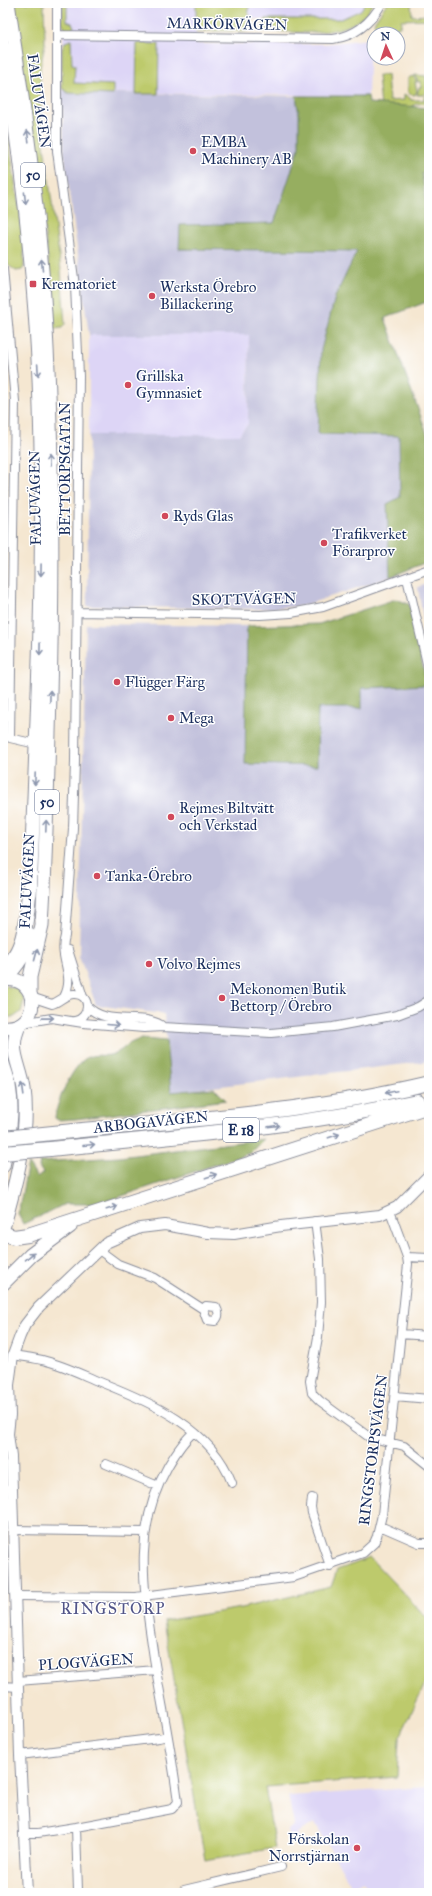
<svg xmlns="http://www.w3.org/2000/svg" width="432" height="1896" viewBox="0 0 432 1896" font-family="'IM FELL Great Primer',serif">
<rect width="100%" height="100%" fill="#fff"/>
<filter id="ink" filterUnits="userSpaceOnUse"><feTurbulence type="fractalNoise" baseFrequency=".025" numOctaves="2"/><feDisplacementMap in="SourceGraphic" scale="8" xChannelSelector="R" yChannelSelector="G"/><feConvolveMatrix kernelMatrix="1 2 1 2 8 2 1 2 1" color-interpolation-filters="sRGB"/></filter>
<filter id="wash" filterUnits="userSpaceOnUse"><feTurbulence type="fractalNoise" baseFrequency=".012" numOctaves="4" result="noise"/><feDisplacementMap in="SourceGraphic" scale="16" xChannelSelector="R" yChannelSelector="G"/><feGaussianBlur stdDeviation="0.9" result="paint"/><feColorMatrix in="noise" values="0 0 0 0 0 0 0 0 0 0 0 0 0 0 0 0 0 1.4 0 .05"/><feComposite in="paint" operator="in"/></filter>
<g filter="url(#wash)">
<rect width="100%" height="100%" fill="#f5e7d1"/>
<path fill="#ddd5f6" d="M64,3H196V44H324L370,39L368,96L62,92Z
M249,3H365L361,10L341,19H248Z
M89,335H249L248,424L239,435H89Z
M429,1787V1893H370L363,1881L352,1887L315,1823L297,1833L300,1839L298,1840L289,1835L288,1830L294,1825L288,1796Z"/>
<path fill="#c2c1dc" d="M62,92L296,96L299,115V148L274,223L180,225V249L357,250L335,297L321,350L318,434L399,436L400,497L387,504L390,577L302,606L258,609L87,606L89,435H239L248,424L249,335H89L64,152Z
M429,583V656L418,587Z
M86,624L247,626L245,764L318,708H362V688L429,685V1059L422,1062L171,1092L164,1014L96,1005L79,956Z"/>
<path fill="#bdca6c" stroke="#6c7c65" d="M15,3H44L45,44L40,68L41,123L61,270L65,324L62,328L54,329L48,259Z
M63,3H67V21L72,23L74,27L71,31L66,30L62,22Z
M196,3H249L248,31H196Z
M365,3H373C353,42 299,31 263,31L265,19H341L361,10Z
M387,3H411L412,16L429,15V19L401,20V26C391,30 384,34 375,27L374,22Z
M71,40L72,64L75,65L74,83L113,85V95L68,93L62,88V49L65,42Z
M137,43L159,44L158,94H136Z
M387,74L389,101L404,100V94L410,98L411,100H424V97L428,94L429,103L416,104L409,108L381,107L378,76Z
M415,75L426,76L427,92L424,95H417L419,87H421V82H418Z
M413,76L417,82H415L417,91L415,95L409,94L408,93V78Z
M3,104L24,239V267L22,270L16,271L8,265L3,214Z
M6,986L18,989L24,1000L21,1012L14,1017H3V987Z
M370,1558L429,1620V1675L399,1739L397,1777L265,1787L275,1848L205,1860L164,1621L241,1608L331,1587L337,1570Z"/>
<path fill="#96ae60" stroke="#586e5f" d="M296,96H368L369,103L429,108V172L422,173L429,227V301L385,318L429,439V561L390,577L387,504L400,497L399,436L318,434L321,350L335,297L357,251L179,249L180,225L274,223L299,148V115Z
M396,599L409,604L427,685L362,688V708H318L317,766L245,764L247,626L319,624Z
M143,1039L166,1041L171,1092L214,1088L226,1100L75,1119L58,1120L55,1118C56,1102 75,1059 91,1056C98,1054 107,1057 113,1054C127,1049 125,1042 143,1039Z
M264,1139L250,1153L98,1204H65L23,1224L18,1214L28,1163L37,1178L43,1173L39,1167L40,1162L119,1157Z"/>
</g>
<g filter="url(#ink)">
<g fill="none" stroke-linecap="round" stroke-linejoin="round">
<g stroke="#888b98" stroke-width="10">
<path id="minor" d="M57,3V151L75,286L79,376L75,761L73,828L65,936C58,959 76,975 64,997
M57,35L333,39C356,36 371,23 382,3
M3,269L15,401L10,738L36,744
M407,578L429,672
M77,612L260,615L291,613L323,607L429,569
M68,950L83,997
M31,997L52,1004C60,1002 66,993 75,994C92,995 90,1018 75,1021
M87,1006C107,1027 138,1012 161,1025
M22,1023L52,1018L83,1023L144,1028L163,1027L271,1033L333,1027L397,1015L418,1007L429,1000
M315,1221L320,1259L321,1302L318,1337L310,1381L312,1393L320,1401L369,1437L404,1446L429,1466
M99,1250L118,1264L155,1278L203,1309L206,1306L216,1307C219,1312 220,1316 215,1321L207,1320L203,1309
M407,1257L429,1258
M401,1334L429,1336
M13,1355C24,1357 35,1358 46,1361C65,1366 83,1375 100,1382C151,1402 211,1428 232,1483
M395,1396L429,1399
M106,1464L158,1486
M312,1498L311,1507L312,1513L330,1566
M3,1517L12,1516
M380,1526L419,1543H429
M13,1530L145,1532
M15,1596L135,1597L294,1577L363,1553L374,1543L377,1536L382,1515L408,1264L407,1257L390,1211
M18,1681L156,1670
M3,1686L18,1687
M20,1755L159,1738L167,1736
M76,1827L78,1891
M24,1833H38L76,1827L167,1810L172,1809L178,1802C172,1754 162,1706 154,1658C144,1589 132,1530 168,1466C175,1454 183,1441 194,1432
M184,1893V1890L281,1867"/>
</g>
<g stroke="#888b98" stroke-width="12">
<path id="tertiary" d="M27,1893L20,1755L11,1457L8,1434L10,1415L9,1385L13,1355L20,1336L25,1325L39,1307L106,1243L140,1228L165,1225L208,1233L234,1234L281,1226L380,1215L397,1207L429,1175"/>
</g>
<g stroke="#888b98" stroke-width="15">
<path id="trunk" d="M8,3C24,106 39,209 45,313C57,504 51,696 44,887L42,925L30,977V993
M3,48C21,158 34,268 39,379C46,550 37,722 30,894
M4,979C18,966 27,954 28,933
M3,980C40,973 43,1031 3,1027
M3,1064C16,1098 11,1131 3,1166
M3,1228C15,1186 30,1133 24,1089C20,1062 7,1050 20,1024"/>
</g>
<g stroke="#888b98" stroke-width="16">
<path id="motorway" d="M3,965C27,956 27,907 30,884
M73,1131C192,1120 312,1111 429,1083
M50,1149C173,1137 296,1127 417,1101
M3,1233L14,1237L28,1235L429,1106
M3,1283L31,1255L70,1226"/>
</g>
<use href="#minor" stroke="#fff" stroke-width="8"/>
<use href="#tertiary" stroke="#fff" stroke-width="10"/>
<use href="#trunk" stroke="#fff" stroke-width="13"/>
<use href="#motorway" stroke="#fff" stroke-width="14"/>
<g stroke="#888b98" stroke-width="16" stroke-linecap="butt">
<path id="motorway-bridge" d="M3,1138L73,1131
M3,1153L50,1149"/>
</g>
<use href="#motorway-bridge" stroke="#fff" stroke-width="14"/>
</g>
<defs><path id="oneway-shaft" d="M-6 0H5M1.5-3L5.5 0L1.5 3" fill="none" stroke-width="1.6" stroke-linecap="round" stroke-linejoin="round"/></defs>
<g stroke="#8d97ae">
<use href="#oneway-shaft" transform="translate(28 136) rotate(-98)"/>
<use href="#oneway-shaft" transform="translate(25 198) rotate(84)"/>
<use href="#oneway-shaft" transform="translate(42 265) rotate(-95)"/>
<use href="#oneway-shaft" transform="translate(38 370) rotate(86)"/>
<use href="#oneway-shaft" transform="translate(51 459) rotate(-92)"/>
<use href="#oneway-shaft" transform="translate(41 570) rotate(91)"/>
<use href="#oneway-shaft" transform="translate(40 649) rotate(91)"/>
<use href="#oneway-shaft" transform="translate(50 696) rotate(-89)"/>
<use href="#oneway-shaft" transform="translate(35 779) rotate(92)"/>
<use href="#oneway-shaft" transform="translate(46 826) rotate(-88)"/>
<use href="#oneway-shaft" transform="translate(36 955) rotate(-75)"/>
<use href="#oneway-shaft" transform="translate(48 1018) rotate(-1)"/>
<use href="#oneway-shaft" transform="translate(113 1025) rotate(5)"/>
<use href="#oneway-shaft" transform="translate(23 1089) rotate(-98)"/>
<use href="#oneway-shaft" transform="translate(391 1092) rotate(168)"/>
<use href="#oneway-shaft" transform="translate(274 1126) rotate(-7)"/>
<use href="#oneway-shaft" transform="translate(334 1136) rotate(-18)"/>
<use href="#oneway-shaft" transform="translate(89 1145) rotate(-5)"/>
<use href="#oneway-shaft" transform="translate(211 1176) rotate(-18)"/>
<use href="#oneway-shaft" transform="translate(112 1208) rotate(-17)"/>
<use href="#oneway-shaft" transform="translate(30 1256) rotate(-41)"/>
</g>
</g>
<g fill="#d1495b" stroke="#fff" stroke-width="1.5">
<circle cx="193" cy="151" r="4"/>
<rect x="29" y="280" width="8" height="8" rx="2"/>
<circle cx="152" cy="296" r="4"/>
<circle cx="128" cy="385" r="4"/>
<circle cx="165" cy="516" r="4"/>
<circle cx="324" cy="543" r="4"/>
<circle cx="117" cy="682" r="4"/>
<circle cx="171" cy="718" r="4"/>
<circle cx="171" cy="817" r="4"/>
<circle cx="97" cy="876" r="4"/>
<circle cx="149" cy="964" r="4"/>
<circle cx="222" cy="998" r="4"/>
<circle cx="357" cy="1848" r="4"/>
</g>
<g text-anchor="middle" stroke-width="3" stroke-linejoin="round" paint-order="stroke">
<g fill="#fff" stroke="#5f6d8e" stroke-width="1">
<rect x="21" y="163" width="24" height="24" rx="3"/>
<rect x="35" y="790" width="24" height="24" rx="3"/>
<rect x="223" y="1118" width="36" height="24" rx="3"/>
</g>
<g font-size="14" font-weight="bold" fill="#1b2f5e">
<text x="33" y="180">50</text>
<text x="47" y="807">50</text>
<text x="241" y="1135">E 18</text>
</g>
<g font-size="15" fill="#1b2f5e" stroke="#fff">
<text transform="translate(227 24) rotate(1)" y="5">MARKÖRVÄGEN</text>
<text transform="translate(39 101) rotate(82)" y="5">FALUVÄGEN</text>
<text transform="translate(65 469) rotate(-90)" y="5">BETTORPSGATAN</text>
<text transform="translate(35 498) rotate(-91)" y="5">FALUVÄGEN</text>
<text transform="translate(244 599) rotate(-1)" y="5">SKOTTVÄGEN</text>
<text transform="translate(27 881) rotate(-87)" y="5">FALUVÄGEN</text>
<text transform="translate(151 1122) rotate(-6)" y="5">ARBOGAVÄGEN</text>
<text transform="translate(373 1450) rotate(-83)" y="5">RINGSTORPSVÄGEN</text>
<text transform="translate(86 1662) rotate(-4)" y="5">PLOGVÄGEN</text>
</g>
<g font-size="15" fill="#1b2f5e" stroke="#fff" text-anchor="start">
<text x="201" y="147">EMBA<tspan x="201" dy="17">Machinery AB</tspan></text>
<text x="41" y="289">Krematoriet</text>
<text x="160" y="292">Werksta Örebro<tspan x="160" dy="17">Billackering</tspan></text>
<text x="136" y="381">Grillska<tspan x="136" dy="17">Gymnasiet</tspan></text>
<text x="173" y="521">Ryds Glas</text>
<text x="332" y="539">Trafikverket<tspan x="332" dy="17">Förarprov</tspan></text>
<text x="125" y="687">Flügger Färg</text>
<text x="179" y="723">Mega</text>
<text x="179" y="813">Rejmes Biltvätt<tspan x="179" dy="17">och Verkstad</tspan></text>
<text x="105" y="881">Tanka-Örebro</text>
<text x="157" y="969">Volvo Rejmes</text>
<text x="230" y="994">Mekonomen Butik<tspan x="230" dy="17">Bettorp / Örebro</tspan></text>
<text x="349" y="1844" text-anchor="end">Förskolan<tspan x="349" dy="17">Norrstjärnan</tspan></text>
</g>
<g font-size="16" letter-spacing="1" fill="#525588" stroke="#fff">
<text x="113" y="1614">RINGSTORP</text>
</g>
</g>
<rect width="432" height="1896" fill="none" stroke="#fff" stroke-width="16"/>
<g transform="translate(386 46) rotate(357)"><circle r="19" fill="#ffffff" stroke="#a4acbf"/>
<path d="M0-3L7 15L0 10L-7 15Z" fill="#d1495b"/>
<text y="-6" font-size="11" font-weight="bold" text-anchor="middle" fill="#1b2f5e">N</text>
</g>
</svg>
